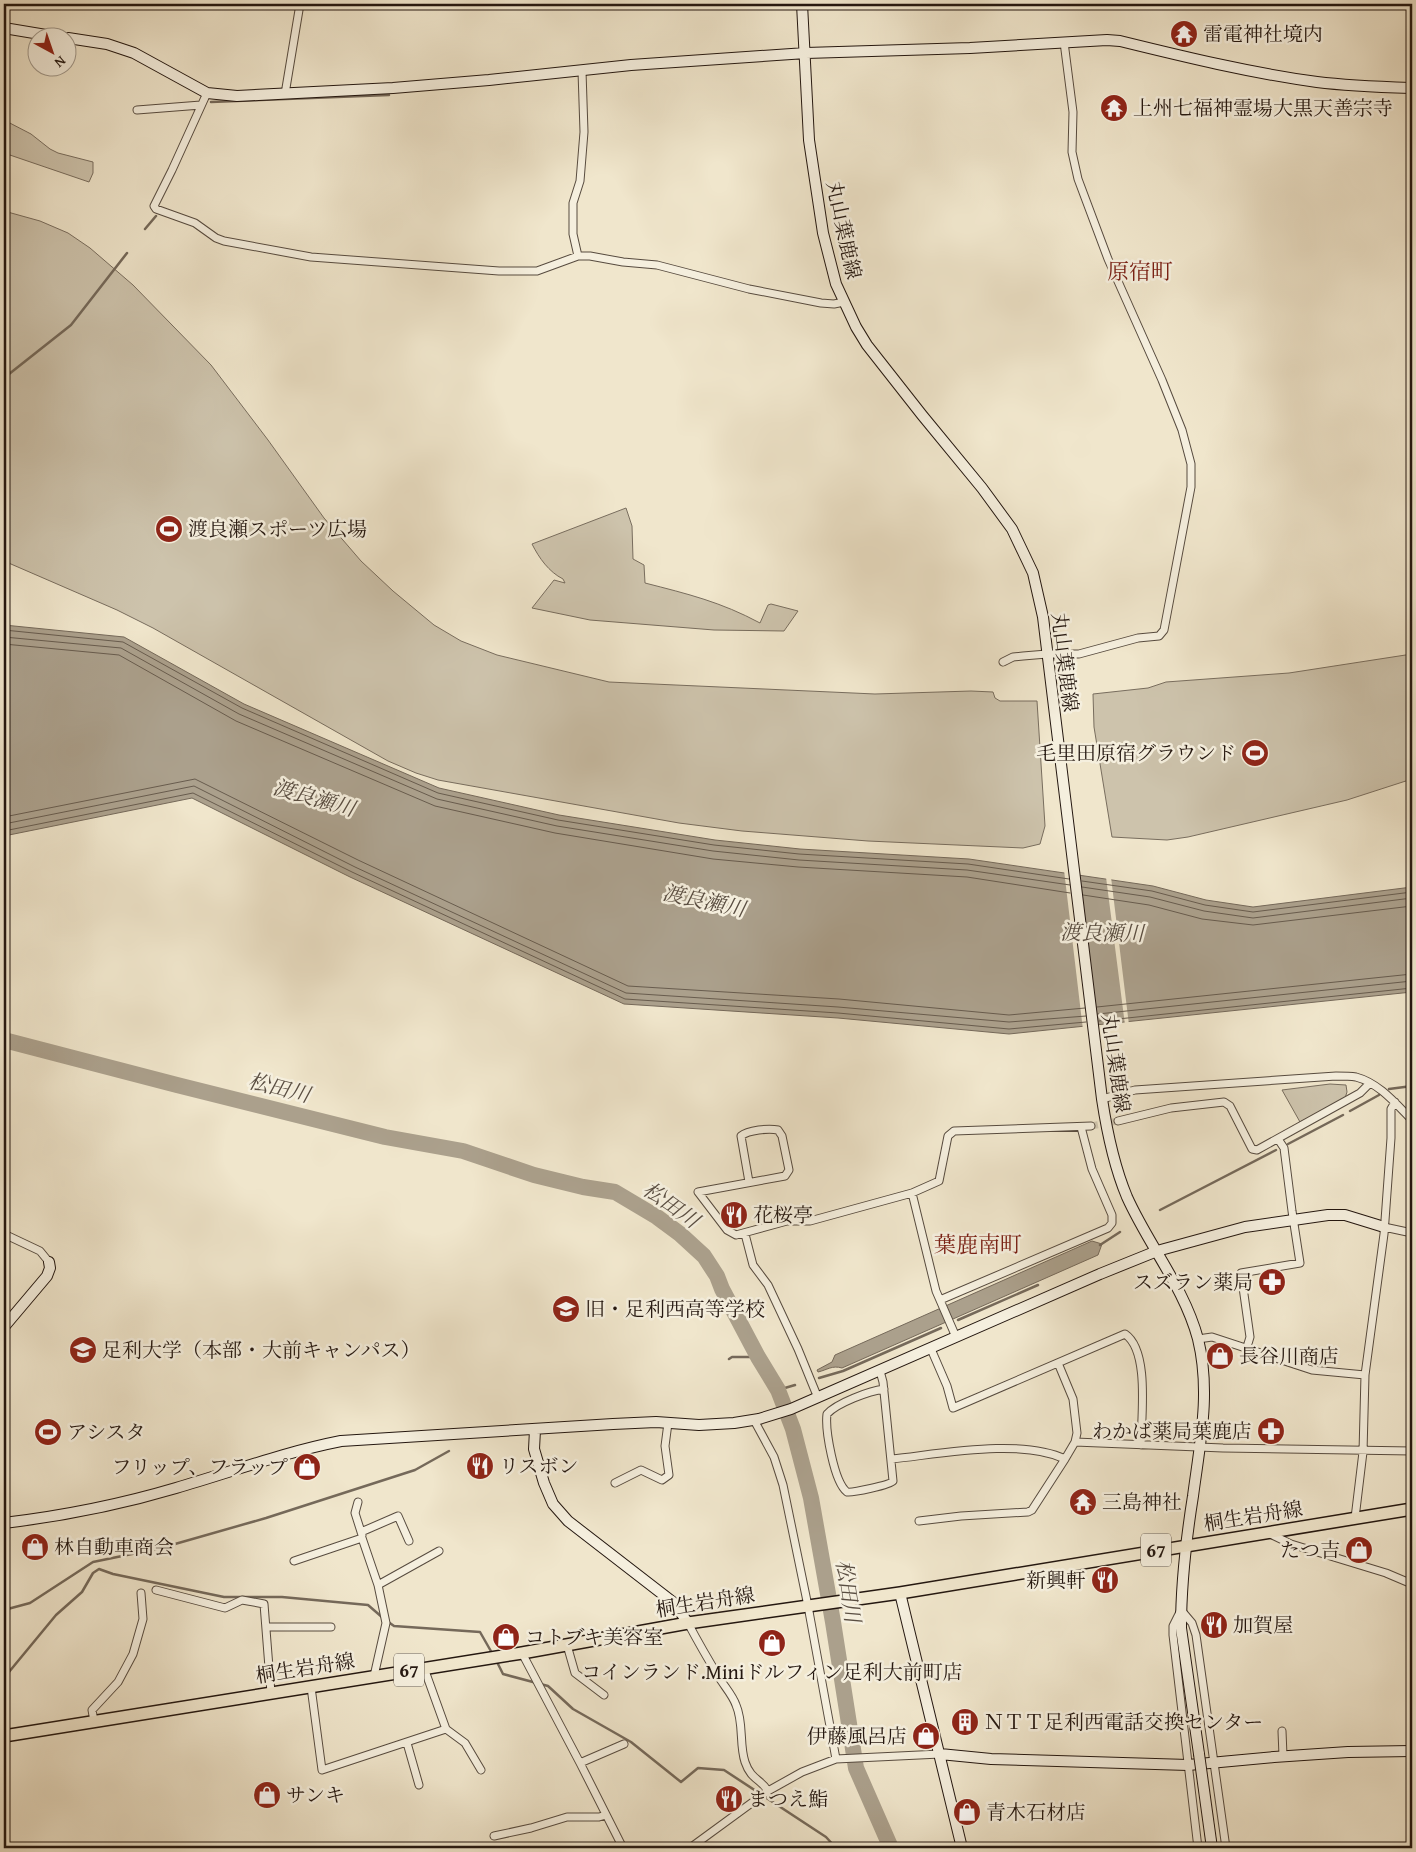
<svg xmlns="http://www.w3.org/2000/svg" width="1416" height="1852" viewBox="0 0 1416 1852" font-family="'Gentium Book Plus','Noto Serif JP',serif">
<rect width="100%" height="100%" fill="#f0e6cc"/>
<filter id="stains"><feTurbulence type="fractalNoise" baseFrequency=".004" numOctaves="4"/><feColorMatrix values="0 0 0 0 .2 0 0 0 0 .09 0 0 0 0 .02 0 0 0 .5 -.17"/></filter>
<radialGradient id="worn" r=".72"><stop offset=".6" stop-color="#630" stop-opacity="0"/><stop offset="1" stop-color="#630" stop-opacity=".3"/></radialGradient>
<path fill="#cdc3ac" stroke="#786d5e" d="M4,120L31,134L50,149L58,153L93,162V173L89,182L4,153Z
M4,211L40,221L68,233L90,248L133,285L211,365L268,440L324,518L361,561L393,591L434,625L461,641L497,655L609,682L875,694L971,691L993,692L995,698L1000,701H1037L1045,826L1040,844L1023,848L868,841L742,831L679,823L438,780L416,773L388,761L153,628L117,610L4,561Z
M626,508L632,526L633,559L644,565L645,583C688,594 721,602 760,623L768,605L771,604L798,611L784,631L714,630L590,620L532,608L554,580L565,583L563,579C549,572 539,558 532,544Z
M1412,654V779L1347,800L1188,837L1167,840L1112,837L1094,727L1093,694L1148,688L1166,682L1289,673Z
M1330,1084L1346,1085L1347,1092L1345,1098L1300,1122L1282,1090Z"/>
<path fill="#aba08c" stroke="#75695a" d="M4,625L124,637L244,704L439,788L559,815L715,840L800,849L969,859L1153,886L1206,900L1253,907L1412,887V992L1009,1034L838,1018L624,1004L350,877L192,798L4,836Z
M1092,1241L1102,1244L1098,1255L842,1368C832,1365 827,1370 818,1372L817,1370L832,1362L835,1355Z"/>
<path fill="#f0e6cc" d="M1064,870L1078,873L1098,1028L1083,1030Z
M1106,877H1111L1129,1025H1125Z"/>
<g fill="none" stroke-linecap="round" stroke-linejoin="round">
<path stroke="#685c4e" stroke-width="1" d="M4,630L123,642L242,708L438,793L558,820L714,845L799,854L968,864L1069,879
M4,637L121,648L239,714L437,799L557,826L713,851L799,860L967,870L1070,885
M4,644L119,655L236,721L435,806L555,833L713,859L798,867L967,877L1070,893
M4,817L195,779L358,860L628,986L839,999L1009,1015L1085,1008
M4,824L194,786L355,867L626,993L838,1007L1009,1022L1086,1016
M4,831L193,793L352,872L625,999L838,1013L1009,1029L1086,1022
M1082,881L1152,891L1205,905L1253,912L1412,892
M1082,887L1150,897L1204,911L1253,918L1412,898
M1083,895L1149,905L1202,919L1253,925L1412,906
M1097,1007L1412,974
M1098,1014L1412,981
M1099,1021L1412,988"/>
<path stroke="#75695a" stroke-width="2.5" d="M211,102L389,95
M145,229L156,216
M4,378L71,325L127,253
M1389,1089L1412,1086
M1350,1111L1379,1095
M1288,1144L1343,1115
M1160,1210L1276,1150
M1100,1245L1120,1232
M958,1320L1038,1285
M729,1359L732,1357H758
M819,1378L843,1371L941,1328
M778,1390L795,1385
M4,1610L30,1603L93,1562L161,1548L266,1518L415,1470L449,1451
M387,1621L394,1626L480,1632L492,1653
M496,1660L503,1674L548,1686L573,1709L631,1742L681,1782L698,1768L724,1770L826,1837L836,1848
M4,1678L56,1615L82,1592L93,1573L99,1569L113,1574L224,1597H282L368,1605L383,1618"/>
<path stroke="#aba08c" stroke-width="16" d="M4,1040L177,1085L385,1137L463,1151L534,1175L583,1187L615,1192L657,1217L680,1234L704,1256L717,1276L722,1289L758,1357L778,1390L793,1429L811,1498L833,1622L856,1768L891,1848"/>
<path stroke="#d1c7b0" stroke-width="7" stroke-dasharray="7 3.5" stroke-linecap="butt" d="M1091,1126L1118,1121"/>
<g stroke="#574b3f" stroke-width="9">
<path id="street" d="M207,93L172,170L154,206L156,209L195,223L216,238L224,241L311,257L499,271H537L578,256H590L623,262L657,265L749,289L821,303L834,304L844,302
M285,94L300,4
M137,110L201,105
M578,256L573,234V203L580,181L584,132L582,71
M1003,662L1013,657L1023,656L1047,654H1079L1138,638L1159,636L1164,630L1191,487V464L1182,430L1162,380L1108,259L1078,179L1072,152L1073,112L1064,42
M1102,1099L1135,1090L1336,1076C1343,1076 1350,1076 1356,1077C1379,1083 1396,1104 1412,1120
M1118,1121L1171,1108L1224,1102L1230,1106L1252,1149L1257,1150L1360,1093L1370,1083
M749,1182L741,1136C748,1130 769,1128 778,1130L782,1136L789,1170L785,1176L698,1192L727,1230L736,1235L787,1221H810L912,1193L939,1181L948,1136L954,1131L1091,1126
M912,1193L936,1291L956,1337
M1384,1227L1412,1233
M4,1234L40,1251L49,1262
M745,1234L753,1265L768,1285L798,1349L818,1398
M940,1300L1108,1228L1112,1223V1215L1092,1169L1081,1127
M1198,1339L1212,1337L1312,1370L1365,1375
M1247,1347L1250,1337L1241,1273L1300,1263L1292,1211L1284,1148L1278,1139
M931,1349L947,1386L953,1408L1125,1334C1150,1351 1141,1417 1141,1445
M880,1371L883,1382L893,1481C890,1485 852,1493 847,1492C834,1482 825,1430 827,1414C837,1403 869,1391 884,1389
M754,1420L774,1457L783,1485L808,1606L836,1759
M1075,1442L1223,1448L1412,1451
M892,1459C940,1454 1021,1438 1065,1459
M615,1483L641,1470L662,1480L669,1475L665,1446L668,1423
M358,1502L355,1513L362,1535
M1355,1518L1363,1452L1365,1375L1384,1234L1391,1138V1109L1395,1102
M919,1521L961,1516L1028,1512L1032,1510L1065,1459L1075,1442L1077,1433L1073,1399L1058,1363
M361,1532L398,1516L409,1541
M1268,1533L1291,1544L1386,1573L1412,1584
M294,1561L362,1538L378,1585L386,1623L374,1676
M378,1585L439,1551
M156,1590L225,1608L242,1600L264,1604L271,1693
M688,1623C698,1642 709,1661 720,1679C725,1687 733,1696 736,1705C744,1723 739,1744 745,1762C751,1780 761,1779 768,1791
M266,1627H331
M567,1645L575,1673L604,1695
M522,1653L580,1763L623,1848
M311,1687L322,1770L446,1729L424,1668
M94,1721L92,1710L118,1682L133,1654L143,1619L141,1593
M446,1729L465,1743L481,1770
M1282,1731L1283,1756
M407,1743L419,1785
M580,1763L624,1744
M494,1836L531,1828L567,1817H599L606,1815
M690,1848L768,1791L802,1772L836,1759L940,1754
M1198,1848L1173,1635V1626L1181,1610L1192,1623L1196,1635L1226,1848"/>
</g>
<g stroke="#241710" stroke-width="12">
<path id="secondary" d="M802,4L809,140L823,233L836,284L856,327L867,345L922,415L982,488L1012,529L1033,573L1043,617L1102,1099C1107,1132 1114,1166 1127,1197C1149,1246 1184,1287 1198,1339C1211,1392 1200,1443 1193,1496C1186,1540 1181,1583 1181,1628L1199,1754
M4,28L64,38
M68,38L107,44L134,53L207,93L237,96L393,88L489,80L631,65L806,53L970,48L1107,40L1120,41C1185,57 1251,73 1317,82C1349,86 1381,87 1412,88
M4,1327L47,1276L50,1268L49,1262
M535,1430L534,1449L544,1483L553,1504L568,1521L674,1603L688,1623
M4,1523C62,1516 119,1505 176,1488C231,1472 285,1452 341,1441L613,1424L656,1422L699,1425L734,1423L759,1419L791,1409L1100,1274L1157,1251L1245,1227L1328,1215H1345L1384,1227
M900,1593L962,1848
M940,1754L991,1759L1188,1765L1274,1757L1348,1752L1412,1751"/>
</g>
<g stroke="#241710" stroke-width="14">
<path id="primary" d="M4,1736L522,1653L688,1623L900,1593L1412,1509"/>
</g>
<use href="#street" stroke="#f5efde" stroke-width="7"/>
<use href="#secondary" stroke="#f5efde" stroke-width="10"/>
<use href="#primary" stroke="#f0e6cc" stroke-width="11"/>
<g stroke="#241710" stroke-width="12" stroke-linecap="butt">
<path id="secondary-bridge" d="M1199,1754L1212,1848"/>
</g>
<use href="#secondary-bridge" stroke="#f5efde" stroke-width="10"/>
</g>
<defs>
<g id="temple-disc" transform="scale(1.4375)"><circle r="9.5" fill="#8f2418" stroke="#f5efde"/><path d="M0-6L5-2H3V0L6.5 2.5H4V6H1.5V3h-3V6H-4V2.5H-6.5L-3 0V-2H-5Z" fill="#fff"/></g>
<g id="stadium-disc" transform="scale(1.4375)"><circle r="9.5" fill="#8f2418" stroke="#f5efde"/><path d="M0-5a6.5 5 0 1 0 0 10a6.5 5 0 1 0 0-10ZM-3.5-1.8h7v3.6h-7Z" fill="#fff"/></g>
<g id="restaurant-disc" transform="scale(1.4375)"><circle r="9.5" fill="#8f2418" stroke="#f5efde"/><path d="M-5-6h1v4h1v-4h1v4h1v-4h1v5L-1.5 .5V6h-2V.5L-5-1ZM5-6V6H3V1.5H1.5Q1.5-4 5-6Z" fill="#fff"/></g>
<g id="pharmacy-disc" transform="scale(1.4375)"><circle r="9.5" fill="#8f2418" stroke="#f5efde"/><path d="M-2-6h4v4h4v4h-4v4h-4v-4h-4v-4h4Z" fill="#fff"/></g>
<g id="school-disc" transform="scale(1.4375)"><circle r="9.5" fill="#8f2418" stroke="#f5efde"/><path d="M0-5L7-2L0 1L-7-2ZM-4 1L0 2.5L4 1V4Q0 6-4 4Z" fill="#fff"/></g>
<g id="university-disc" transform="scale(1.4375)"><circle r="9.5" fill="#8f2418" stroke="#f5efde"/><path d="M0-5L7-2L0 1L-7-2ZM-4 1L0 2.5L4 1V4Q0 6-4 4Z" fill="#fff"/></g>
<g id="shop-disc" transform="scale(1.4375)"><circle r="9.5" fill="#8f2418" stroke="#f5efde"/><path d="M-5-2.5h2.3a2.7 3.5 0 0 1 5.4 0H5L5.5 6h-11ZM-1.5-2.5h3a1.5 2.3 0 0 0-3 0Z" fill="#fff"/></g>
<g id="building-disc" transform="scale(1.4375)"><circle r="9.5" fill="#8f2418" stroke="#f5efde"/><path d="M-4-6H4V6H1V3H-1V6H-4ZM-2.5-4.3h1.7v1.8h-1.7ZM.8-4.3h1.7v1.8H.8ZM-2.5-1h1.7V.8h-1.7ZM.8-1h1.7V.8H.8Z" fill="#fff"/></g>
</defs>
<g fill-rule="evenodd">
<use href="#temple-disc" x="1184" y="34"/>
<use href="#temple-disc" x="1114" y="108"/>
<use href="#stadium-disc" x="169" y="529"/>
<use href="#stadium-disc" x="1255" y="753"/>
<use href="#restaurant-disc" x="734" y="1215"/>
<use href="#pharmacy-disc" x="1272" y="1282"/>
<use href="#school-disc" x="566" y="1309"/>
<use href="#university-disc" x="83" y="1350"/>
<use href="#shop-disc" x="1220" y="1356"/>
<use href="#pharmacy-disc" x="1271" y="1431"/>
<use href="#stadium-disc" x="48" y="1432"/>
<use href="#restaurant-disc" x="480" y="1466"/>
<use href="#shop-disc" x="307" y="1467"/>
<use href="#temple-disc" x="1083" y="1502"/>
<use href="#shop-disc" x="35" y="1547"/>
<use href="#shop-disc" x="1359" y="1550"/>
<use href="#restaurant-disc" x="1105" y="1580"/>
<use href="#restaurant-disc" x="1214" y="1625"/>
<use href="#shop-disc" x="506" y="1637"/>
<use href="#shop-disc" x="772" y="1643"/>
<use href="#building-disc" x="965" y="1722"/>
<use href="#shop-disc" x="926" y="1736"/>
<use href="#shop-disc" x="267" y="1795"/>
<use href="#restaurant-disc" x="729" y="1799"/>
<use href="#shop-disc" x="967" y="1812"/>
</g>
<g text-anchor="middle" stroke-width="5" stroke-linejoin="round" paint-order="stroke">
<g fill="#f5efde" stroke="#63584e" stroke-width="1">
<rect x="1141" y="1533.5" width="30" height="33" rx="4"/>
<rect x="394" y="1653.5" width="30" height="33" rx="4"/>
</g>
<g font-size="19" font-weight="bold" fill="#241710">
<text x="1156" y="1557">67</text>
<text x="409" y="1677">67</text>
</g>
<g font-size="20" fill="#241710" stroke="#f5efde" text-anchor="start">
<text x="1203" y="41">雷電神社境内</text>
<text x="1133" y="115">上州七福神霊場大黒天善宗寺</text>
<text x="188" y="536">渡良瀬スポーツ広場</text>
<text x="1236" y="760" text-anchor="end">毛里田原宿グラウンド</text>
<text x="753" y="1222">花桜亭</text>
<text x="1253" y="1289" text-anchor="end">スズラン薬局</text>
<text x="585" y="1316">旧・足利西高等学校</text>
<text x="102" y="1357">足利大学（本部・大前キャンパス）</text>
<text x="1239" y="1363">長谷川商店</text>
<text x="1252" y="1438" text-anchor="end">わかば薬局葉鹿店</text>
<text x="67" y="1439">アシスタ</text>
<text x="499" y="1473">リスボン</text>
<text x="288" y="1474" text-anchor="end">フリップ、フラップ</text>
<text x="1102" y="1509">三島神社</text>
<text x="54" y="1554">林自動車商会</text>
<text x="1340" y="1557" text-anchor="end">たつ吉</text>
<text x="1086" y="1587" text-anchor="end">新興軒</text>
<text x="1233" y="1632">加賀屋</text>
<text x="525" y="1644">コトブキ美容室</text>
<text x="772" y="1679" text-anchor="middle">コインランド.Miniドルフィン足利大前町店</text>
<text x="984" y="1729">ＮＴＴ足利西電話交換センター</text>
<text x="907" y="1743" text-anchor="end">伊藤風呂店</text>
<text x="286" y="1802">サンキ</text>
<text x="748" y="1806">まつえ鮨</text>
<text x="986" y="1819">青木石材店</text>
</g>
<g font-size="20" fill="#241710" stroke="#f5efde">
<text transform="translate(844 230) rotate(78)" y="7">丸山葉鹿線</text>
<text transform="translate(1065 662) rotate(83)" y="7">丸山葉鹿線</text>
<text transform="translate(1116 1063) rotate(82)" y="7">丸山葉鹿線</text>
<text transform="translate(1253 1516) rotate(-9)" y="7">桐生岩舟線</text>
<text transform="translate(705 1602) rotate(-9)" y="7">桐生岩舟線</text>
<text transform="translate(305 1668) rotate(-9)" y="7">桐生岩舟線</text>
</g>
<g font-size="21" font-style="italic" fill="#5a4e42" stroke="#f5efde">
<text transform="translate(314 798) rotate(16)" y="7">渡良瀬川</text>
<text transform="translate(704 901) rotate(12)" y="7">渡良瀬川</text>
<text transform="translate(1102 933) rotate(1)" y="7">渡良瀬川</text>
<text transform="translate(279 1088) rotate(14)" y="7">松田川</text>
<text transform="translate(671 1205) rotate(35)" y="7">松田川</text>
<text transform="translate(848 1591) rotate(81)" y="7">松田川</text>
</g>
<g font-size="22" fill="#7a1f14" stroke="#f5efde">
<text x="1140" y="279">原宿町</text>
<text x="978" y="1252">葉鹿南町</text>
</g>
</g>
<rect width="1416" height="1852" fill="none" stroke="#f0e6cc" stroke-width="20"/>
<rect x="5" y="5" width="1406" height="1842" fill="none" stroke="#241710" stroke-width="2.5"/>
<rect x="10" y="10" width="1396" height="1832" fill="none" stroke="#241710"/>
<g transform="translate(52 52) rotate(140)"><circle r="24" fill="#f5efde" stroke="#a1998c"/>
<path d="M0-4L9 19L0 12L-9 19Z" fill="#8f2418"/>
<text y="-8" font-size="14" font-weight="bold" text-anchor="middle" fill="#241710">N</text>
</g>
<rect width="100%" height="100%" filter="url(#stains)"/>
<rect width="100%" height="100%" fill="url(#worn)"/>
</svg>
